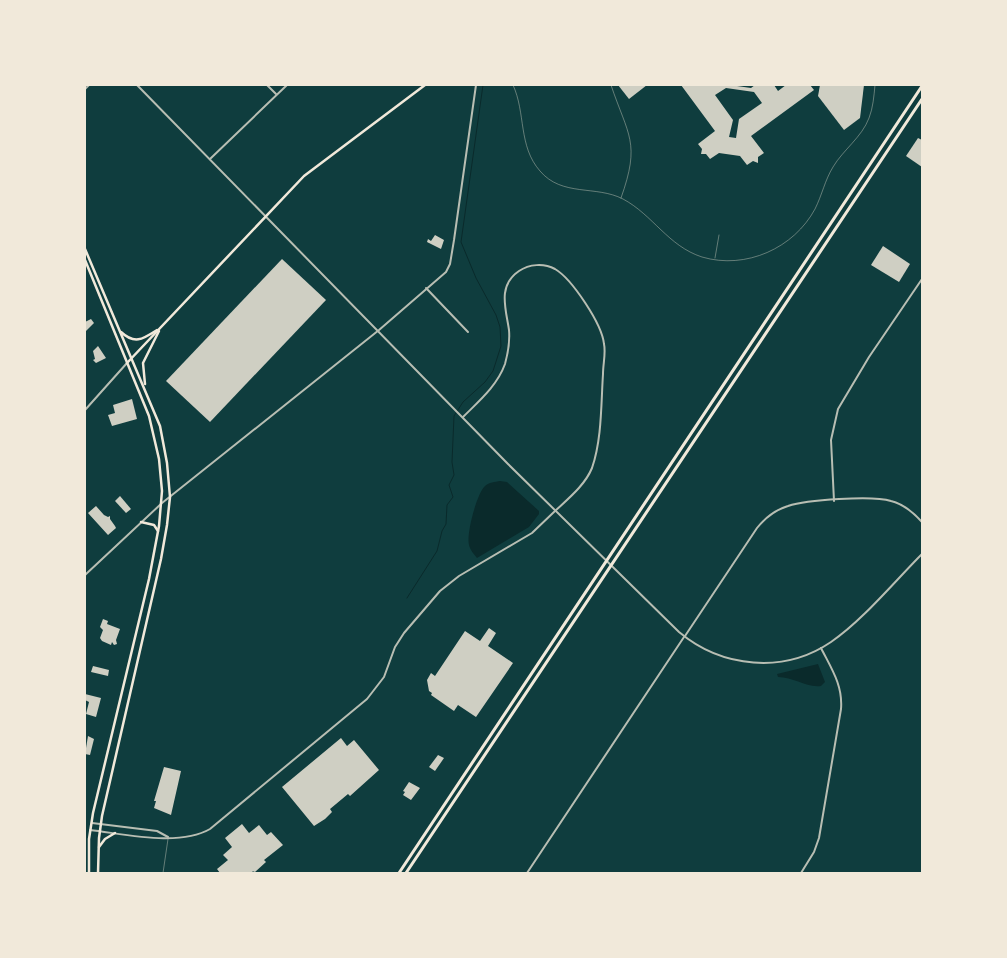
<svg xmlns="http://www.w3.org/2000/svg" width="1007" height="958" font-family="Jost,sans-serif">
<rect width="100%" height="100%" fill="#0f3d3e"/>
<!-- water -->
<g fill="#0a2a2b">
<path d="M500 481 507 482 539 511V514L529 527 477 558C474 554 470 550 469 545 466 534 477 493 485 486 489 482 495 482 500 481Z"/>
<path d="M818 664 825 682 821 686C806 688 794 677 778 677L777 674Z"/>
</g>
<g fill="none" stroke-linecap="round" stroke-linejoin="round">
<!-- stream -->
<path stroke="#0a2a2b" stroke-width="1" d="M407 598 437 551 442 531 446 524 447 505 453 497 449 485 454 475 452 462 454 416 463 402 485 382 493 371 501 346 500 327 496 315 476 278 461 242 483 85"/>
</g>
<!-- building -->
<g fill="#cfcfc3" fill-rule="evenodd">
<path d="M618 85H647L629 99Z"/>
<path d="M681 85H730L751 88 755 85H774L778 91 786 85H810L814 90 751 136 764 153 758 157V163L753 161 747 165 740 156 719 153 710 159 706 154H701L702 149 698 144 715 131ZM726 88 754 92 762 103 739 119 736 138 729 137 733 120 715 95Z"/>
<path d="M820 85H864L860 118 844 130 818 96Z"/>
<path d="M918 138 922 140V167L906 156Z"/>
<path d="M435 235 444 240 441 249 427 242 428 239 431 241Z"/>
<path d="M883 246 910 264 899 282 871 265Z"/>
<path d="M282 259 326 300 210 422 166 381Z"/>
<path d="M91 319 94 323 85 332V322Z"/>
<path d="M98 346 106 358 96 363 93 360 95 359 93 351Z"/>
<path d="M132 399 137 419 112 426 108 415 115 413 113 405Z"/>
<path d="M120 496 131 509 126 513 115 501Z"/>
<path d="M96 506 104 515 108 517 110 516V519L115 526 116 528 108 535 88 513Z"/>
<path d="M103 619 108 621 107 624 120 629 116 640 117 644 114 645 112 642 111 645 102 641 100 638 103 630 100 627Z"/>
<path d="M489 628 496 633 488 646 513 663 476 717 458 705 454 711 431 695 432 693 429 691 427 680 431 673 435 676 465 631 480 641Z"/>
<path d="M93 666 109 670 108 676 91 672Z"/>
<path d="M85 694 101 698 96 717 86 714 89 702 85 700Z"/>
<path d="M88 736 94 739 90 755 85 754Z"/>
<path d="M341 738 347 746 354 740 379 770 350 796 348 794 330 809 332 812 325 819 314 826 282 787Z"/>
<path d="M438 755 444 758 435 771 429 767Z"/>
<path d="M164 767 181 771 171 815 154 808 156 801H154Z"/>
<path d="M409 782 420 788 411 800 403 795 405 792 403 791Z"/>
<path d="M242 824 249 833 259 825 267 835 271 832 283 845 264 860 266 862 255 872 252 871 254 873H220L217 869 228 860 223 855 232 847 225 838Z"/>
</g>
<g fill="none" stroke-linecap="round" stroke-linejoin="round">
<!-- service -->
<g stroke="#b8beb3" stroke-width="0.5">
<path d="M513 85C526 113 518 146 540 171 562 197 596 185 623 199 653 215 668 246 702 257 746 270 794 248 815 209 822 195 825 180 833 167 843 150 862 137 869 118 873 108 874 96 875 85"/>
<path d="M611 85C628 136 641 142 621 198"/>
<path d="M715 258 719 235"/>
<path d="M163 873 168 839"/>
</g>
<!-- minor -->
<g stroke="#b8beb3" stroke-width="2">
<path d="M267 85 276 94"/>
<path d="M85 89 89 85"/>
<path d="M210 159 287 85"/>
<path d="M426 288 468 332"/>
<path d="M85 410 127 363"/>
<path d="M463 417C479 401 497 386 505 364 508 353 510 341 509 330 506 309 497 286 519 271 529 264 544 263 555 269 572 279 602 324 604 344 606 353 603 364 603 374 601 404 602 439 592 468 585 485 569 498 555 511"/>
<path d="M834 501 831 440 838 409 869 357 922 279"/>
<path d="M85 575 162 503 379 330 446 272 450 264 454 240 476 85"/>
<path d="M685 636 757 528C765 518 775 510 788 506 806 500 872 495 891 501 903 504 913 512 922 522"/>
<path d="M801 873 814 852 819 838 841 709C843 685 831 668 821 648"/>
</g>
<!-- tertiary -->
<g stroke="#b8beb3" stroke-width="2">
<path d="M137 85 508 464 679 632C722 668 784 674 831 642 863 620 895 581 922 554"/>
<path d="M92 823 157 831 168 837"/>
<path d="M90 830C125 834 179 847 210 829L367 699 384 677 395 647 404 633 440 591 459 576 532 533 555 511"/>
<path d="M527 873 684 637"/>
</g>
<!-- primary -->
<g stroke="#f1e9da" stroke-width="2.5">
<path d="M85 249 160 426 167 463 170 497 167 525 161 559 102 816 99 838 98 873"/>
<path d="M85 260 149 416 159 459 162 491 159 526 149 579 93 813 89 839V873"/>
<path d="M121 332C135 345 143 339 157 330"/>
<path d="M127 363 304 176 425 85"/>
<path d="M145 384 143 363 159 331"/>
<path d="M141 522 154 525 158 531"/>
<path d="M99 847 105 839 115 833"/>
</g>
<!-- motorway -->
<g stroke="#f1e9da" stroke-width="3">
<path d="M399 873 922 86"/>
<path d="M406 873 922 99"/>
</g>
</g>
<!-- border -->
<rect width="1007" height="958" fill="none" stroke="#f1e9da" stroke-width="172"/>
</svg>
